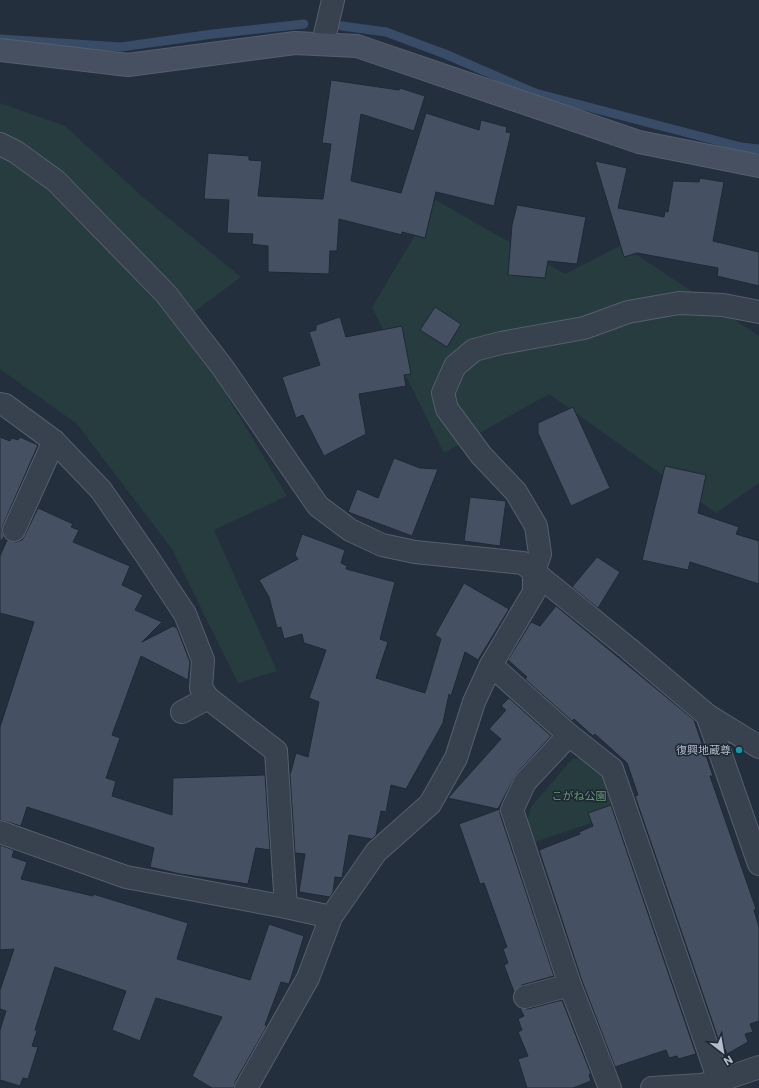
<svg xmlns="http://www.w3.org/2000/svg" width="759" height="1088" font-family="Commissioner,'Noto Sans JP',sans-serif">
<rect width="100%" height="100%" fill="#242f3e"/>
<!-- green -->
<g fill="#263c3f">
<path d="M0 103 65 126 144 198 241 277 182 321 287 496 214 530 277 671 238 683 172 549 77 424 0 369Z"/>
<path d="M436 200 565 274 622 245 759 336V483L716 513 549 394 444 453 372 307Z"/>
<path d="M572 759H584L603 776 617 814 535 842 527 821 531 807Z"/>
</g>
<g fill="none" stroke-linecap="round" stroke-linejoin="round">
<!-- stream -->
<g stroke="#394c67" stroke-width="9">
<path d="M342 26 386 32 445 54 535 93 741 147 759 149"/>
<path d="M0 39 121 47 213 34 304 24"/>
</g>
</g>
<!-- building -->
<g fill="#455162" stroke="#1f2835">
<path d="M331 80 399 90 400 88 425 96 414 131 361 114 351 181 401 193 426 113 479 130 481 120 507 127 506 132 511 133 494 206 436 192 425 238 402 232V235L339 219 337 251H330L329 274 268 272V246L252 244 253 234 227 233 229 200 204 199 208 153 249 156V160L262 161 258 196 323 199 331 144 322 143Z"/>
<path d="M595 161 627 168 618 208 664 217 665 211 668 212 673 181 699 182 700 178 724 182 713 241 759 252V286L717 276 718 268 637 253 624 257Z"/>
<path d="M517 205 586 217 577 264 548 261 545 278 508 275 512 225Z"/>
<path d="M435 307 461 324 447 347 420 330Z"/>
<path d="M340 317 346 337 402 326 411 374 404 375 406 386 359 394 366 434 324 456 303 415 296 418 282 377 320 365 309 332 316 330V325Z"/>
<path d="M573 407 610 488 571 506 538 433V423Z"/>
<path d="M0 437 10 441 12 438 18 440 20 437 38 445 3 525 2 531 4 537 0 542Z"/>
<path d="M394 458 420 468 438 469 412 536 348 512 357 489 378 498Z"/>
<path d="M665 466 706 475 698 513 739 527 736 534 759 541V584L690 562 688 570 642 560Z"/>
<path d="M470 497 506 501 500 546 464 541Z"/>
<path d="M38 508 73 524 71 527 79 530 73 542 130 566 122 585 143 595 135 610 162 622 142 642 173 626 177 628 190 662 188 680 141 656 112 735 120 738 106 778 116 781 112 796 172 815 173 778 265 775 270 850 256 848 248 884 180 874 150 867 154 848 27 807 21 826 0 820V727L34 622 0 613V556L7 540 16 542 22 540 25 535Z"/>
<path d="M302 534 345 550 341 563 347 566 346 569 395 582 380 639 388 642 376 678 425 693 441 639 435 635 464 583 509 609 478 660 465 652 451 696 449 694 443 723 406 789 391 785 386 812 381 811 376 835 372 839 349 835 342 878 335 877 333 892 330 897 299 892 305 854 295 853 290 775 296 753 308 757 319 702 309 698 326 650 304 643 302 634 284 639 281 627 277 628 269 597 259 580 298 559 295 555Z"/>
<path d="M597 557 620 572 598 608 572 587Z"/>
<path d="M556 606 694 720 713 776H710L756 909 754 910 759 927V1021L750 1024 753 1032 745 1034 748 1042 727 1054 725 1049 722 1050 635 796 638 795 627 763 595 734 593 736 574 719 572 721 525 679 527 677 508 660 531 622 540 626Z"/>
<path d="M509 698 551 736 516 774 498 809 448 798 501 739 489 729 506 710 501 706Z"/>
<path d="M611 805 696 1054 678 1059 677 1056 669 1058 666 1050 615 1067 582 981 539 850 580 834 579 832 593 826 588 813Z"/>
<path d="M500 809V814L554 976 522 985 514 992 504 965 508 963 503 949 507 947 484 883 480 884 459 824Z"/>
<path d="M0 845 14 850 12 857 27 862 21 879 93 896V894L188 923 177 959 250 980 269 924 304 936 289 984 281 982 265 1025 267 1026 235 1082 234 1088H212L192 1076 222 1017 156 998 140 1041 112 1030 126 991 55 967 35 1030 37 1031 32 1046 38 1047 28 1079 23 1078 20 1086 0 1080V1030L6 1011 0 1009V990L14 949 0 950Z"/>
<path d="M562 1000 591 1074 589 1075 591 1081 573 1088H527L518 1059 528 1056 518 1032 522 1030 518 1019 524 1016 520 1008 528 1009Z"/>
</g>
<g fill="none" stroke-linecap="round" stroke-linejoin="round">
<!-- street casing -->
<g stroke="#565f6c" stroke-width="24">
<g id="street">
<path d="M323 43 333 0"/>
<path d="M0 144 16 152 56 181 166 294 223 368 318 506 350 530 382 545 415 552 523 563 628 648 707 715 759 747"/>
<path d="M0 404 5 405 54 441 101 490 146 555 185 614 203 660 201 688 208 698 276 751 286 907"/>
<path d="M14 530 54 441"/>
<path d="M491 665 569 735 612 769 719 1081"/>
<path d="M182 712 208 698"/>
<path d="M707 715 759 864"/>
<path d="M569 735 525 782 512 810 570 985 610 1088"/>
<path d="M0 832 126 877 286 907 331 917"/>
<path d="M525 997 570 985"/>
<path d="M246 1088 308 978 331 917 376 852 430 804 456 758 474 702 491 665 534 592V571L540 554 536 526 516 492 481 455 447 409 443 393 455 366 474 350 501 343 584 328 628 312 679 303 723 305 759 312"/>
<path d="M652 1088 701 1085 719 1081 759 1067"/>
</g>
</g>
<!-- secondary casing -->
<g stroke="#565f6c" stroke-width="24">
<path id="secondary" d="M0 50 128 65 295 43 357 46 639 142 759 166"/>
</g>
<!-- street -->
<use href="#street" stroke="#38414e" stroke-width="22"/>
<!-- secondary -->
<use href="#secondary" stroke="#465061" stroke-width="22"/>
</g>
<!-- markers -->
<circle fill="#0f9aa8" stroke="#1d2633" stroke-width="1.5" cx="739" cy="750" r="4"/>
<g text-anchor="middle" stroke-width="3" stroke-linejoin="round" paint-order="stroke">
<!-- poi labels -->
<g font-size="11" fill="#b4bcc9" stroke="#1d2633" text-anchor="end">
<text x="731" y="754">復興地蔵尊</text>
</g>
<!-- park labels -->
<g font-size="11" fill="#6b9a76" stroke="#1d2633">
<text x="579" y="800">こがね公園</text>
</g>
</g>
<!-- north arrow -->
<g transform="translate(723 1052) rotate(149)" stroke="#1d2633" stroke-width="3" paint-order="stroke">
<path d="M0-3L7 15L0 10L-7 15Z" fill="#b4bcc9"/>
<text y="-6" font-size="11" font-weight="bold" text-anchor="middle" fill="#b4bcc9">N</text>
</g>
</svg>
